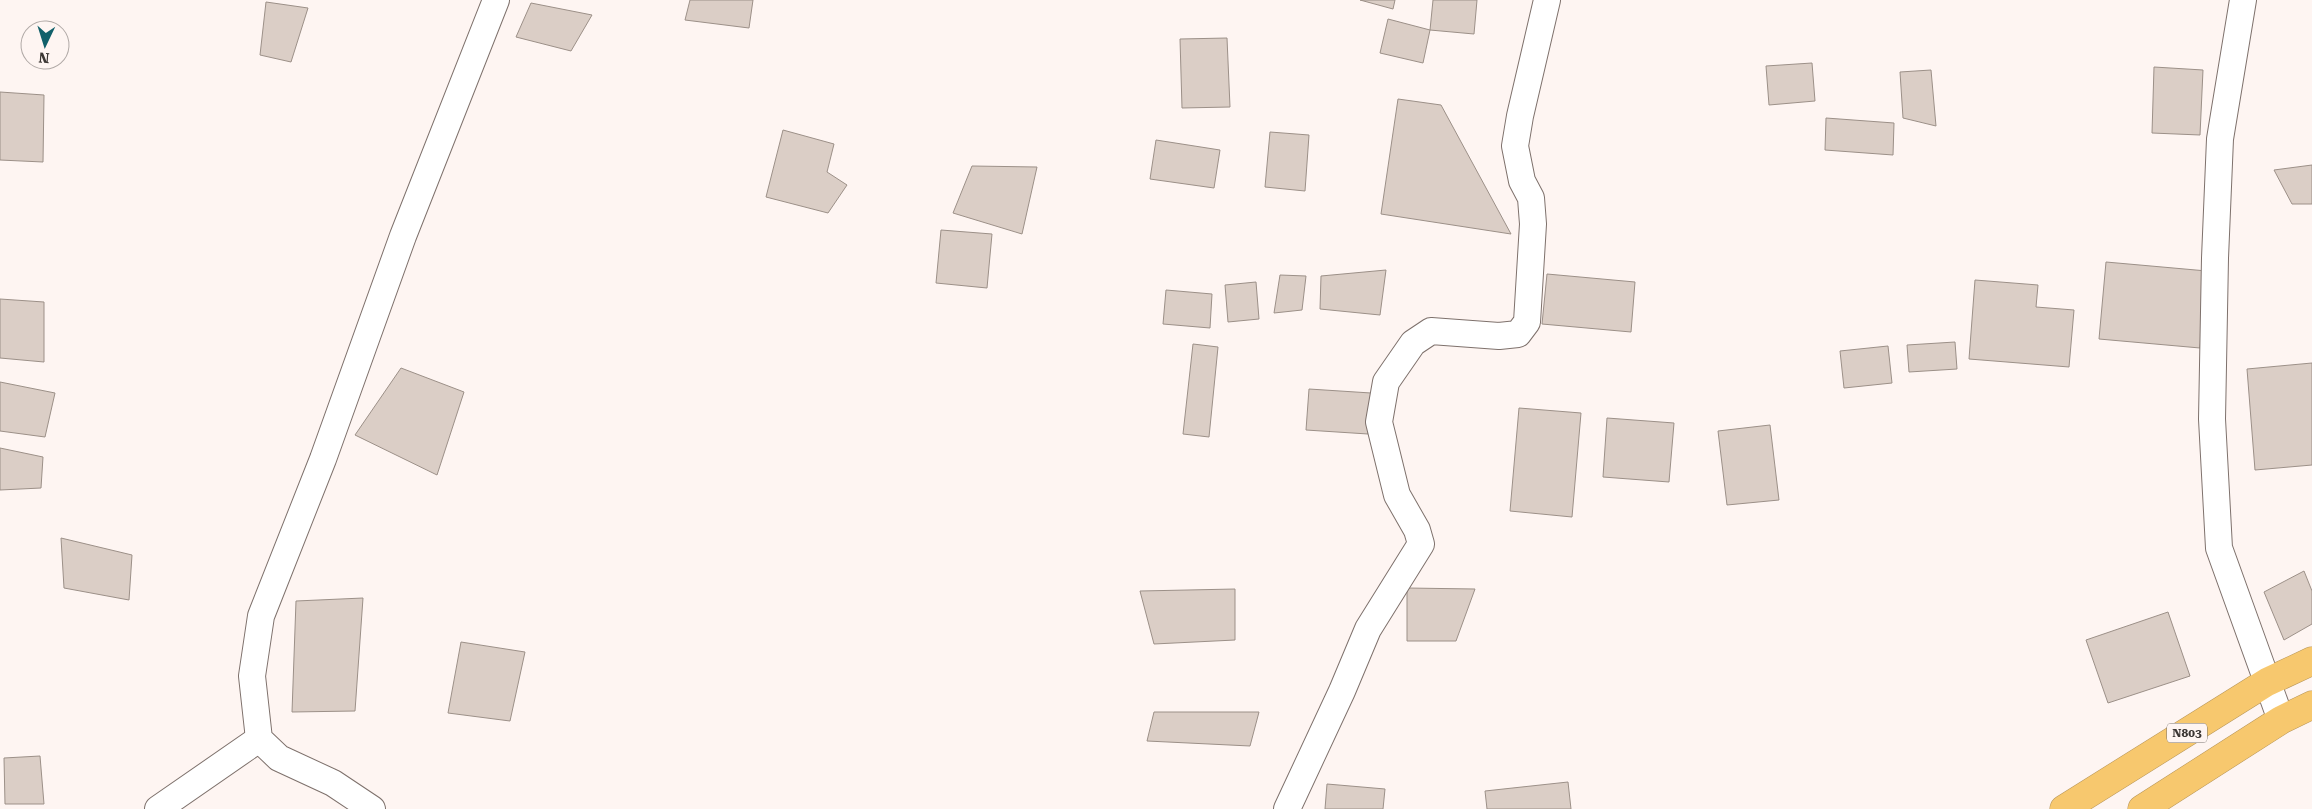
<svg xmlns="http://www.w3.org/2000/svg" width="2312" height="809" font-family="'Roboto Serif',serif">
<rect width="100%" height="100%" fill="#fef5f2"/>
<!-- building -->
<g fill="#dbcec6" stroke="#9c9088">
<path d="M690 0H753L749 28 685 20Z"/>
<path d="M1360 0H1395L1393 9Z"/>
<path d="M1433 0H1477L1474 34 1430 30Z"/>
<path d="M266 2 308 8 291 62 260 55Z"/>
<path d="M531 3 592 15 571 51 516 37Z"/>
<path d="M1388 19 1430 30 1423 63 1380 53Z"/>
<path d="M1227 38 1230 107 1182 108 1180 39Z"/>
<path d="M1812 63 1815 101 1769 105 1766 66Z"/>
<path d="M2154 67 2203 70 2200 135 2152 133Z"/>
<path d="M1931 70 1936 126 1903 118 1900 72Z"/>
<path d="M0 92 44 95 43 162 0 160Z"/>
<path d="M1398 99 1441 105 1511 234 1381 214Z"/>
<path d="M1826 118 1894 123 1893 155 1825 150Z"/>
<path d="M783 130 834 144 827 172 847 185 828 213 766 197Z"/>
<path d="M1270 132 1309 135 1305 191 1265 187Z"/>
<path d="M1156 140 1220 150 1214 188 1150 179Z"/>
<path d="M2312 165V204H2292L2274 170Z"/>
<path d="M972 166 1037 167 1022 234 953 213Z"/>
<path d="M941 230 992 234 987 288 936 283Z"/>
<path d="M2106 262 2207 271 2200 348 2099 339Z"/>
<path d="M1386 270 1380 315 1320 309 1321 276Z"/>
<path d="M1547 274 1635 282 1631 332 1542 324Z"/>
<path d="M1280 275 1306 276 1302 310 1274 313Z"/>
<path d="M1975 280 2038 285 2036 307 2074 310 2069 367 1969 359Z"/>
<path d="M1256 282 1259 319 1228 322 1225 285Z"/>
<path d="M1166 290 1212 294 1210 328 1163 324Z"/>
<path d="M0 299 44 302V362L0 358Z"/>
<path d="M1955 342 1957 369 1909 372 1907 345Z"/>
<path d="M1193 344 1218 347 1209 437 1183 434Z"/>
<path d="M1888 346 1892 383 1844 388 1840 351Z"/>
<path d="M2312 363V465L2255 470 2247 369Z"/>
<path d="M401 368 464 392 437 475 355 435Z"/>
<path d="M0 382 55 393 45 437 0 431Z"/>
<path d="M1309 389 1371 393 1368 434 1306 430Z"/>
<path d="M1519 408 1581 413 1572 517 1510 511Z"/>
<path d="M1607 418 1674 423 1669 482 1603 477Z"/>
<path d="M1770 425 1779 500 1727 505 1718 431Z"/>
<path d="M0 448 43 457 41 488 0 490Z"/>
<path d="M61 538 132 555 129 600 64 588Z"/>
<path d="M2304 571 2312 591V624L2284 640 2264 592Z"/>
<path d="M1407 588 1475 589 1456 641H1407Z"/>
<path d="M1235 589V640L1154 644 1140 591Z"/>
<path d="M363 598 355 711 292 712 296 601Z"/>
<path d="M2168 612 2190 676 2108 703 2086 640Z"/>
<path d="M461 642 525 652 510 721 448 713Z"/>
<path d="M1154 712H1259L1250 746 1147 741Z"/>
<path d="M40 756 44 804H5L4 758Z"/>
<path d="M1568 782 1571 809H1487L1485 791Z"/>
<path d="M1327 784 1385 789 1383 809H1325Z"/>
</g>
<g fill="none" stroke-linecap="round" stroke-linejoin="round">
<!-- street casing -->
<g stroke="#7e716c" stroke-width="28">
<g id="street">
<path d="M2243 0 2220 139 2215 258 2212 419 2219 548 2281 720"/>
<path d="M158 809 259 739"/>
<path d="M372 809 333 783 279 758 259 739 252 676 261 616 323 459 403 236 496 0"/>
<path d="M1287 809 1342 691 1368 629 1421 544 1417 530 1397 495 1379 422 1386 382 1413 343 1431 331 1499 336 1518 334 1527 322 1533 224 1531 198 1522 181 1515 146 1520 116 1547 0"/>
</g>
</g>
<!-- highway casing -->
<g stroke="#b6955a" stroke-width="29">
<g id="highway">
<path d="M2064 809 2267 682 2312 661"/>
<path d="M2142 809 2281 720 2312 705"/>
</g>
</g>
<!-- street -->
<use href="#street" stroke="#fff" stroke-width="26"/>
<!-- highway -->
<use href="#highway" stroke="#f7c86e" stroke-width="28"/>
</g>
<g text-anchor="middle" stroke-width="4.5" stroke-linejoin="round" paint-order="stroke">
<!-- shield labels -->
<rect fill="#fef5f2" stroke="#76706d" stroke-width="1" x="2167" y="723.5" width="40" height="19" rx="4"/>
<g font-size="12" font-weight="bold" fill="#3c3734">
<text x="2187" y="737">N803</text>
</g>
</g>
<!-- north arrow -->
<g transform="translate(45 45) rotate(184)"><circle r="24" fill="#fef5f2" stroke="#b0a9a6"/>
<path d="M0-4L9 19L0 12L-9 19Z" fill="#11606a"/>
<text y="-8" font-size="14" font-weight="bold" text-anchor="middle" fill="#3c3734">N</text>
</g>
</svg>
